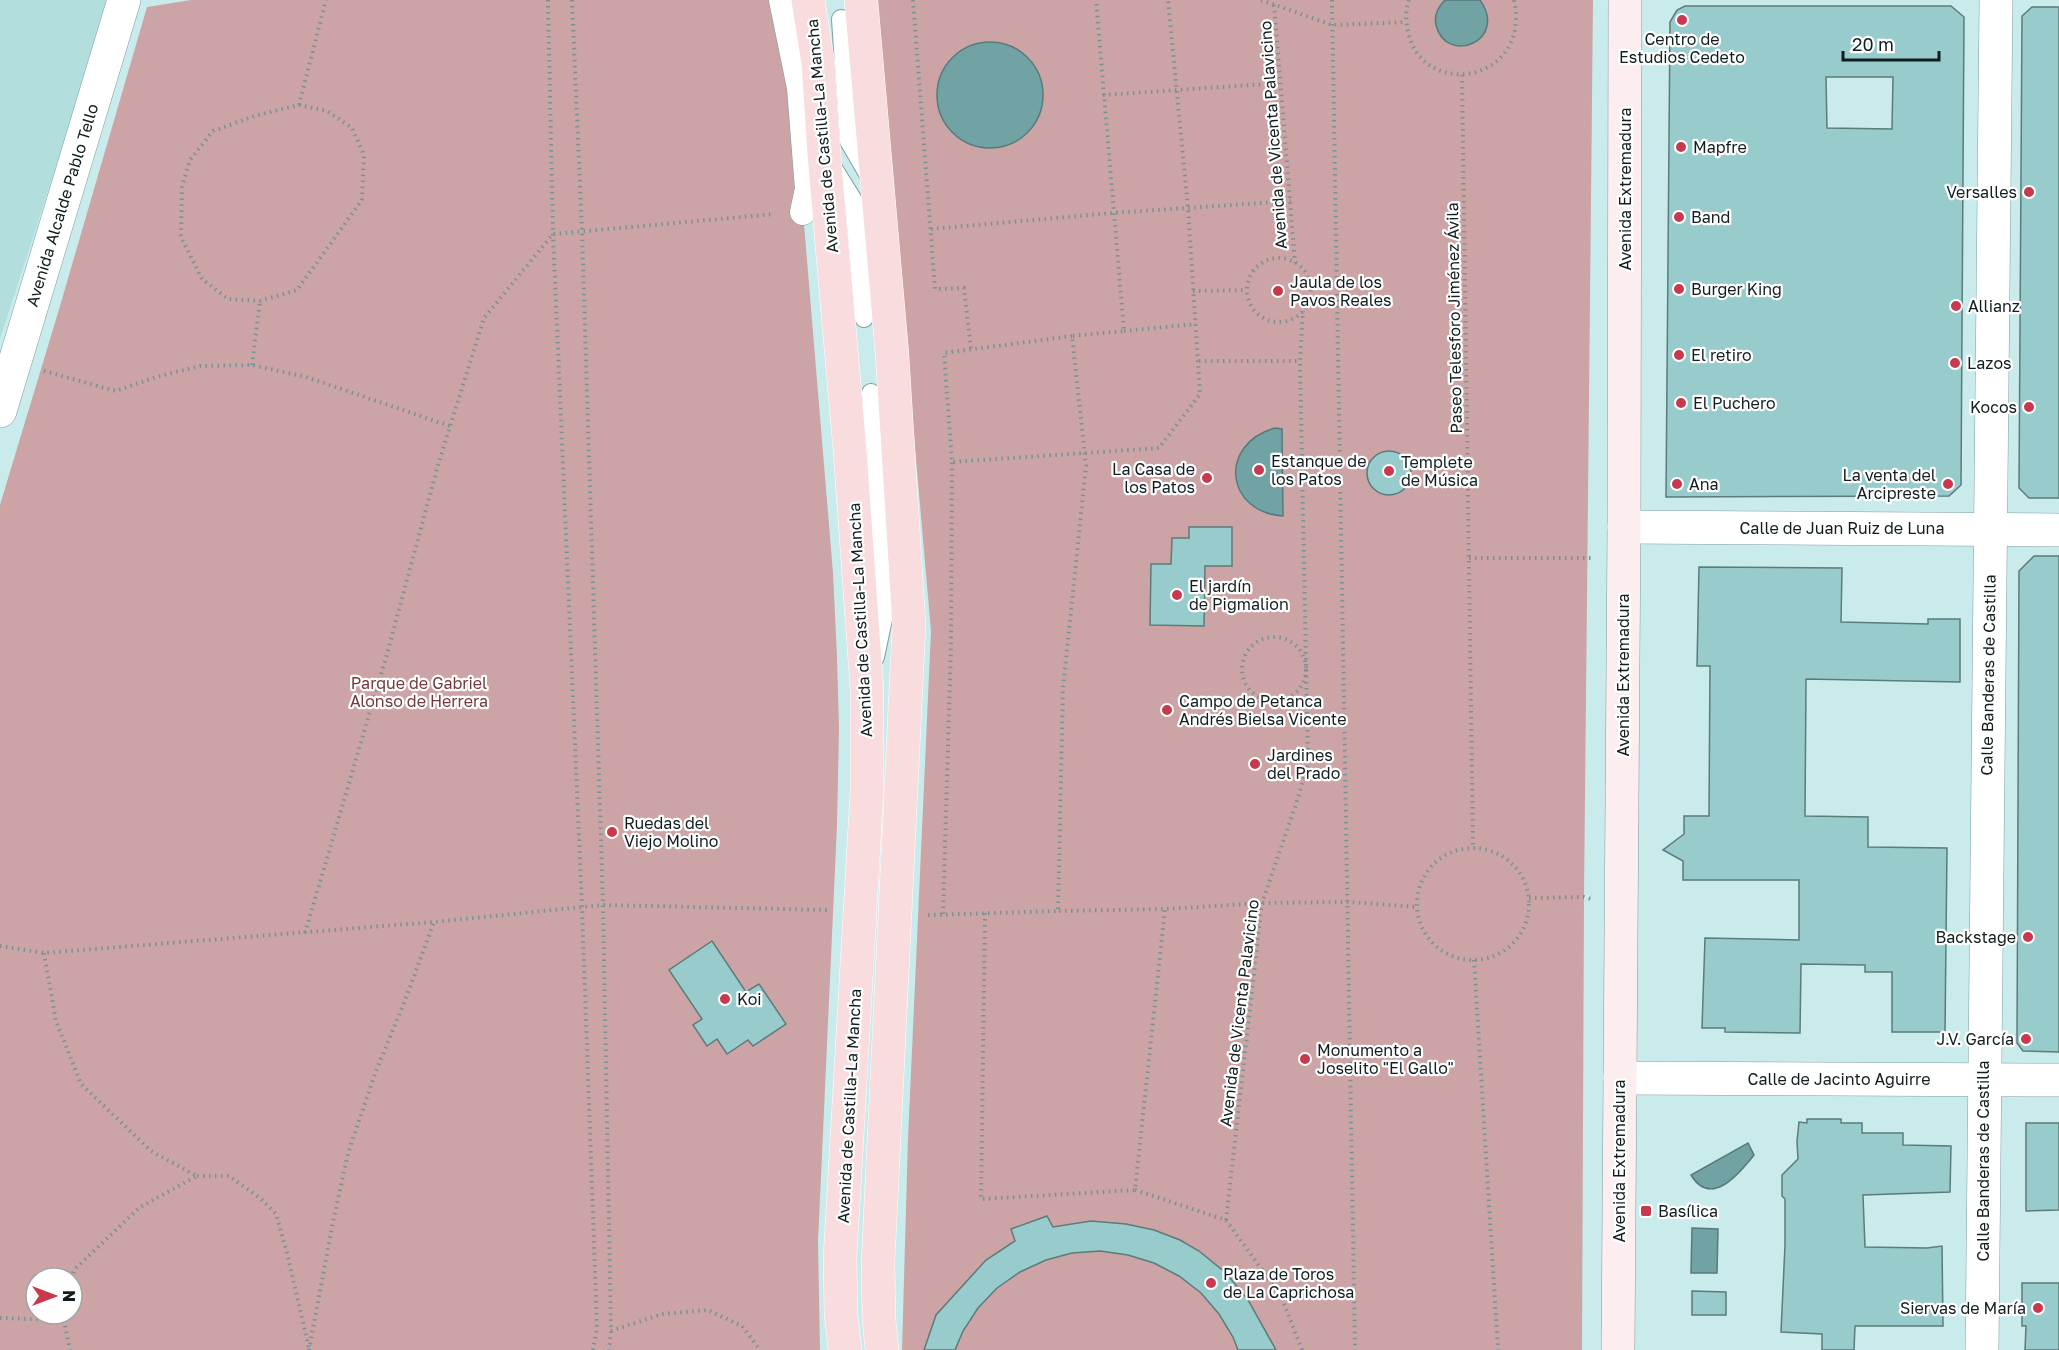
<svg xmlns="http://www.w3.org/2000/svg" width="2059" height="1350" font-family="'Golos Text',sans-serif">
<rect width="100%" height="100%" fill="#c9ebeb"/>
<!-- built -->
<path fill="#b3dede" d="M0 0H110L0 339Z"/>
<!-- green -->
<g fill="#cca4a5" fill-rule="evenodd">
<path d="M191 0H775L786 43 803 212 833 573 837 657 839 728 837 825 818 1242 820 1350H0V505L60 306 147 7ZM36 1278H72V1314H36Z"/>
<path d="M876 0H1445L1441 4 1463 46C1487 42 1494 19 1479 0H1593L1584 897 1582 1350H902L908 1138 931 631Z"/>
</g>
<!-- water -->
<g fill="#72a3a4" stroke="#557b7c" stroke-width="1.5">
<path d="M1445 0H1480C1509 41 1446 66 1436 25 1434 16 1438 7 1445 0Z"/>
<circle cx="990" cy="95" r="53"/>
<path d="M1275 428 1282 429 1283 516C1225 512 1218 444 1275 428Z"/>
<path d="M1748 1143 1754 1155C1739 1174 1711 1208 1691 1175Z"/>
<path d="M1692 1228 1718 1229 1717 1273H1691Z"/>
</g>
<!-- building -->
<g fill="#98cbcb" stroke="#5c7b7b" stroke-width="1.5" fill-rule="evenodd">
<path d="M1685 6H1951L1964 17 1961 485 1949 496 1666 497 1670 22 1677 10ZM1826 77H1893L1892 129 1827 128Z"/>
<path d="M2032 7H2059V498H2029L2019 488 2022 16Z"/>
<circle cx="1389" cy="473" r="22"/>
<path d="M1189 527H1232V566H1205L1204 626 1150 625 1151 564H1171L1172 538H1189Z"/>
<path d="M2034 556H2059V1052L2023 1051 2017 1043 2019 571Z"/>
<path d="M1699 567 1842 568 1841 622 1928 624V619H1960V682L1806 679 1805 816 1868 817V847L1947 848 1945 1032H1892V972H1865V965L1801 964 1800 1033 1725 1032V1028H1702L1705 938 1799 940V880H1683V861L1663 850 1684 834V816H1709L1710 666H1697Z"/>
<path d="M712 941 746 992 759 984 786 1024 753 1046 748 1040 727 1054 717 1039 707 1046 693 1025 702 1019 669 970Z"/>
<path d="M1807 1119H1841V1123H1862V1133H1903V1145L1951 1146 1950 1192 1863 1195 1865 1247 1927 1248 1942 1246 1943 1326H1855L1854 1350H1822V1334L1781 1332 1785 1245V1199L1782 1196V1175L1798 1159 1797 1141 1799 1122 1807 1123Z"/>
<path d="M2026 1123H2059V1210L2026 1211Z"/>
<path d="M1047 1216 1053 1227 1091 1221 1126 1224 1154 1230 1180 1240 1199 1251 1226 1273 1248 1300 1276 1350H1238L1233 1337 1219 1314 1201 1293 1179 1276 1154 1263 1128 1255 1100 1251 1072 1253 1046 1260 1020 1272 997 1288 978 1308 963 1331 955 1350H924L936 1315 986 1260 1015 1241 1011 1229Z"/>
<path d="M2022 1283H2059V1350H2025L2026 1326H2022Z"/>
<path d="M1692 1291 1726 1292V1315H1692Z"/>
</g>
<g fill="none" stroke-linecap="round" stroke-linejoin="round">
<!-- service casing -->
<g stroke="#7e9e9e" stroke-width="20">
<g id="service">
<path d="M841 19 849 141 870 177"/>
<path d="M831 165 854 202 864 318"/>
<path d="M871 393 883 619 875 657"/>
</g>
</g>
<!-- pedestrian casing -->
<g stroke="#7e9e9e" stroke-width="27">
<path id="pedestrian" d="M782 0 800 88 808 189 803 212"/>
</g>
<!-- minor casing -->
<g stroke="#7e9e9e" stroke-width="34">
<g id="minor">
<path d="M1624 527 2059 530"/>
<path d="M1620 1078 2059 1080"/>
<path d="M1982 1350 1996 0"/>
</g>
</g>
<!-- tertiary casing -->
<g stroke="#7e9e9e" stroke-width="34">
<path id="tertiary" d="M0 411 124 0"/>
</g>
<!-- secondary casing -->
<g stroke="#7e9e9e" stroke-width="34">
<path id="secondary" d="M1618 1350 1624 527 1625 0"/>
</g>
<!-- primary casing -->
<g stroke="#fff" stroke-width="34">
<g id="primary">
<path d="M808 0 818 63 824 154 850 451 867 690V790L840 1258 841 1314 845 1350"/>
<path d="M861 0 892 353 909 625 878 1262 879 1320 882 1350"/>
</g>
</g>
<!-- path -->
<g stroke="#7a9293" stroke-width="4" stroke-dasharray="1.5 4.5" stroke-linecap="butt">
<path d="M548 0 553 234 582 907 597 1328 593 1350"/>
<path d="M572 0 582 232 603 905 611 1331 609 1350"/>
<path d="M913 0 935 289 964 288 971 349"/>
<path d="M1261 0 1332 25 1406 22"/>
<path d="M1332 0 1355 1350"/>
<path d="M1409 0C1405 10 1406 21 1408 32 1423 101 1532 82 1514 0"/>
<path d="M1274 5 1295 263"/>
<path d="M1462 75 1473 848"/>
<path d="M1103 95 1281 83"/>
<path d="M299 105 327 111 352 128 364 155 362 200 297 290 260 301 228 299 202 279 181 237 182 187 190 160 213 131 258 115Z"/>
<path d="M299 105 326 0"/>
<path d="M931 229 1112 213 1291 201"/>
<circle cx="1279" cy="290" r="32"/>
<path d="M1311 288 1337 287"/>
<path d="M1193 291 1247 290"/>
<path d="M1124 331 1196 324"/>
<path d="M1072 336 944 353 952 462 1159 448 1200 394 1188 208 1168 0"/>
<path d="M1199 361H1300"/>
<path d="M252 365 260 301"/>
<path d="M44 371 116 391 156 377 200 366 252 365 306 377 450 426"/>
<path d="M1469 558H1592"/>
<circle cx="1274" cy="669" r="32"/>
<circle cx="1473" cy="904" r="56"/>
<path d="M1529 898 1584 897 1591 899"/>
<path d="M1059 911 1165 909 1262 903 1348 902 1418 907"/>
<path d="M985 913 981 1199 1135 1190 1165 909"/>
<path d="M943 914 951 646 952 462"/>
<path d="M928 915 1058 911 1063 688 1086 466 1072 336 1124 331 1096 0"/>
<path d="M305 933 387 654 438 465 484 318 553 234 775 214"/>
<path d="M0 946 44 953 434 922 603 905 828 910"/>
<path d="M44 953 56 1021 81 1084 151 1151 197 1176 140 1207 74 1270 72 1278"/>
<path d="M1474 960 1498 1350"/>
<path d="M197 1176H229L260 1198 276 1214 287 1253 309 1348"/>
<path d="M1135 1190 1226 1220 1281 1296 1302 1350"/>
<path d="M1226 1220 1262 903 1298 798 1308 763 1300 361 1303 311"/>
<path d="M65 1314 64 1320 70 1350"/>
<path d="M0 1318 64 1320"/>
<path d="M611 1331 662 1314 708 1310 742 1326 760 1350"/>
<path d="M309 1350 332 1227 348 1153 376 1071 404 1003 434 922"/>
</g>
<!-- service -->
<use href="#service" stroke="#fff" stroke-width="18"/>
<!-- pedestrian -->
<use href="#pedestrian" stroke="#fff" stroke-width="26"/>
<!-- minor -->
<use href="#minor" stroke="#fff" stroke-width="33"/>
<!-- tertiary -->
<use href="#tertiary" stroke="#fff" stroke-width="33"/>
<!-- secondary -->
<use href="#secondary" stroke="#fceeee" stroke-width="33"/>
<!-- primary -->
<use href="#primary" stroke="#f9ddde" stroke-width="33"/>
</g>
<!-- markers -->
<g fill="#c9394e" stroke="#fff" stroke-width="2">
<circle cx="1682" cy="20" r="6"/>
<circle cx="1681" cy="147" r="6"/>
<circle cx="2029" cy="192" r="6"/>
<circle cx="1679" cy="217" r="6"/>
<circle cx="1679" cy="289" r="6"/>
<circle cx="1278" cy="291" r="6"/>
<circle cx="1956" cy="306" r="6"/>
<circle cx="1679" cy="355" r="6"/>
<circle cx="1955" cy="363" r="6"/>
<circle cx="1681" cy="403" r="6"/>
<circle cx="2029" cy="407" r="6"/>
<circle cx="1259" cy="470" r="6"/>
<circle cx="1389" cy="471" r="6"/>
<circle cx="1207" cy="478" r="6"/>
<circle cx="1677" cy="484" r="6"/>
<circle cx="1948" cy="484" r="6"/>
<circle cx="1177" cy="595" r="6"/>
<circle cx="1167" cy="710" r="6"/>
<circle cx="1255" cy="764" r="6"/>
<circle cx="612" cy="832" r="6"/>
<circle cx="2028" cy="937" r="6"/>
<circle cx="725" cy="999" r="6"/>
<circle cx="2026" cy="1039" r="6"/>
<circle cx="1305" cy="1059" r="6"/>
<rect x="1640" y="1205" width="12" height="12" rx="3"/>
<circle cx="1211" cy="1283" r="6"/>
<circle cx="2038" cy="1308" r="6"/>
</g>
<g text-anchor="middle" stroke-width="4.5" stroke-linejoin="round" paint-order="stroke">
<!-- poi labels -->
<g font-size="16" fill="#111d1e" stroke="#fff" text-anchor="start">
<text x="1682" y="45" text-anchor="middle">Centro de<tspan x="1682" dy="18">Estudios Cedeto</tspan></text>
<text x="1693" y="153">Mapfre</text>
<text x="2017" y="198" text-anchor="end">Versalles</text>
<text x="1691" y="223">Band</text>
<text x="1290" y="288">Jaula de los<tspan x="1290" dy="18">Pavos Reales</tspan></text>
<text x="1691" y="295">Burger King</text>
<text x="1968" y="312">Allianz</text>
<text x="1691" y="361">El retiro</text>
<text x="1967" y="369">Lazos</text>
<text x="1693" y="409">El Puchero</text>
<text x="2017" y="413" text-anchor="end">Kocos</text>
<text x="1271" y="467">Estanque de<tspan x="1271" dy="18">los Patos</tspan></text>
<text x="1401" y="468">Templete<tspan x="1401" dy="18">de Música</tspan></text>
<text x="1195" y="475" text-anchor="end">La Casa de<tspan x="1195" dy="18">los Patos</tspan></text>
<text x="1936" y="481" text-anchor="end">La venta del<tspan x="1936" dy="18">Arcipreste</tspan></text>
<text x="1689" y="490">Ana</text>
<text x="1189" y="592">El jardín<tspan x="1189" dy="18">de Pigmalion</tspan></text>
<text x="1179" y="707">Campo de Petanca<tspan x="1179" dy="18">Andrés Bielsa Vicente</tspan></text>
<text x="1267" y="761">Jardines<tspan x="1267" dy="18">del Prado</tspan></text>
<text x="624" y="829">Ruedas del<tspan x="624" dy="18">Viejo Molino</tspan></text>
<text x="2016" y="943" text-anchor="end">Backstage</text>
<text x="737" y="1005">Koi</text>
<text x="2014" y="1045" text-anchor="end">J.V. García</text>
<text x="1317" y="1056">Monumento a<tspan x="1317" dy="18">Joselito "El Gallo"</tspan></text>
<text x="1658" y="1217">Basílica</text>
<text x="1223" y="1280">Plaza de Toros<tspan x="1223" dy="18">de La Caprichosa</tspan></text>
<text x="2026" y="1314" text-anchor="end">Siervas de María</text>
</g>
<!-- street labels -->
<g font-size="16" fill="#111d1e" stroke="#fff">
<text transform="translate(1273 135) rotate(-94)" y="6">Avenida de Vicenta Palavicino</text>
<text transform="translate(822 136) rotate(-95)" y="6">Avenida de Castilla-La Mancha</text>
<text transform="translate(1625 189) rotate(-90)" y="6">Avenida Extremadura</text>
<text transform="translate(62 205) rotate(-73)" y="6">Avenida Alcalde Pablo Tello</text>
<text transform="translate(1454 318) rotate(-91)" y="6">Paseo Telesforo Jiménez Ávila</text>
<text x="1842" y="534">Calle de Juan Ruiz de Luna</text>
<text transform="translate(860 620) rotate(-93)" y="6">Avenida de Castilla-La Mancha</text>
<text transform="translate(1623 675) rotate(-90)" y="6">Avenida Extremadura</text>
<text transform="translate(1988 675) rotate(-89)" y="6">Calle Banderas de Castilla</text>
<text transform="translate(1239 1013) rotate(-83)" y="6">Avenida de Vicenta Palavicino</text>
<text x="1839" y="1085">Calle de Jacinto Aguirre</text>
<text transform="translate(849 1106) rotate(-87)" y="6">Avenida de Castilla-La Mancha</text>
<text transform="translate(1619 1161) rotate(-90)" y="6">Avenida Extremadura</text>
<text transform="translate(1983 1161) rotate(-90)" y="6">Calle Banderas de Castilla</text>
</g>
<!-- park labels -->
<g font-size="16" fill="#73393c" stroke="#fff">
<text x="419" y="689">Parque de Gabriel<tspan x="419" dy="18">Alonso de Herrera</tspan></text>
</g>
</g>
<!-- north arrow -->
<g transform="translate(54 1296) rotate(90)"><circle r="28" fill="#ffffff" stroke="#a0a5a5" stroke-width="1.5"/>
<path d="M0-4.5L10 22L0 15L-10 22Z" fill="#c9394e"/>
<text y="-9" font-size="16" font-weight="bold" text-anchor="middle" fill="#111d1e">N</text>
</g>
<!-- scale -->
<path d="M1843 51v9h96v-9" fill="none" stroke="#111d1e" stroke-width="3"/>
<text x="1852" y="51" font-size="18" fill="#111d1e" stroke="#ffffff" stroke-width="4.5" paint-order="stroke">20 m</text>
</svg>
